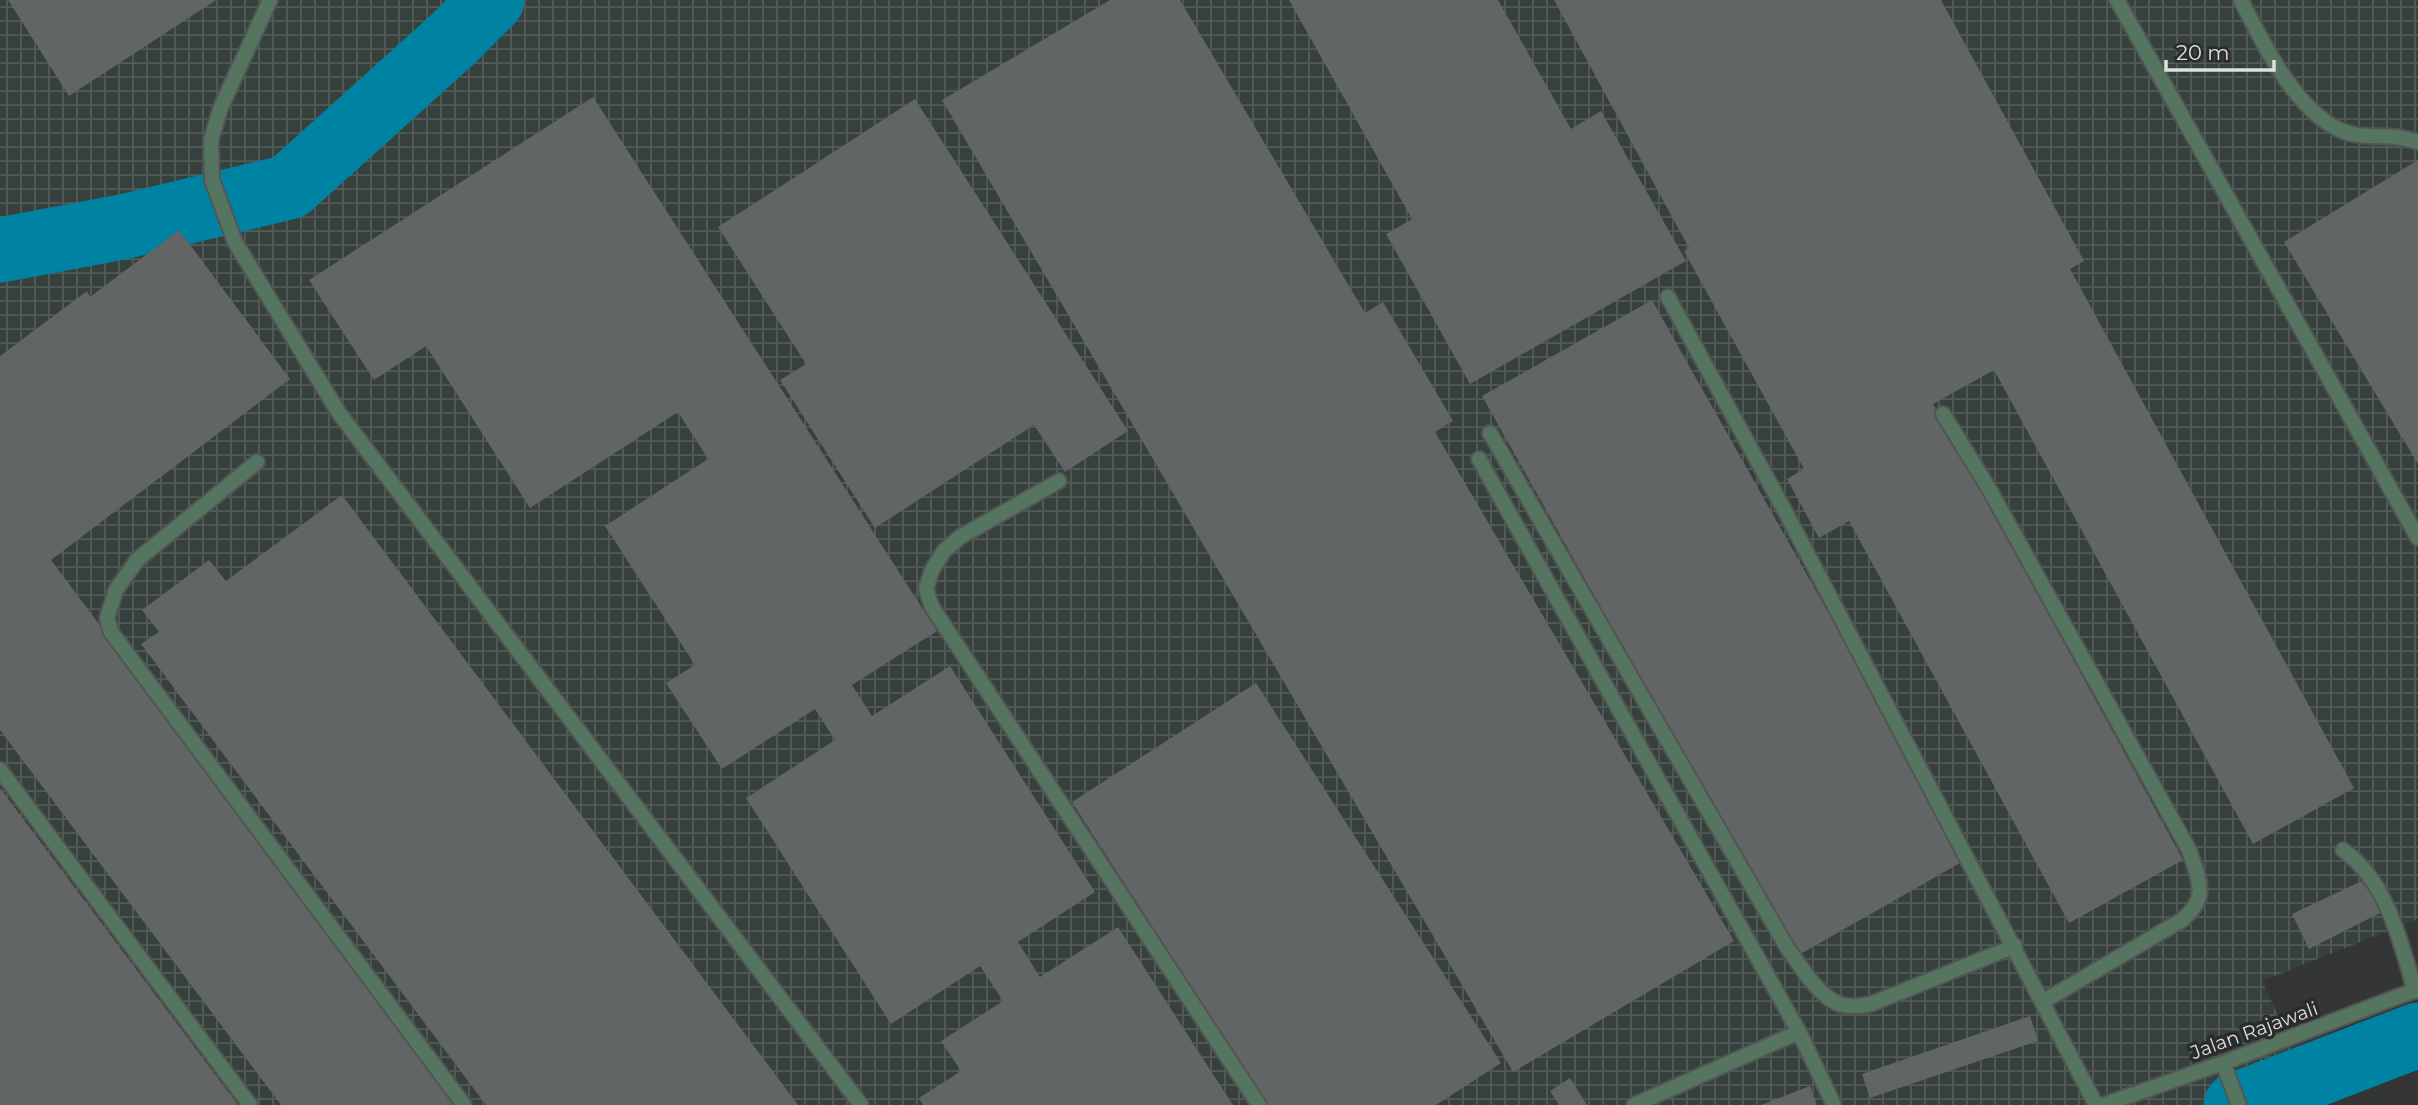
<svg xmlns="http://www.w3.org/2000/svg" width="2418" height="1105" font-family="Montserrat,sans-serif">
<defs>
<pattern id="industrial-grid" width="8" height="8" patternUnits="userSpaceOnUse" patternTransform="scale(1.75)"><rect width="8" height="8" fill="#36403d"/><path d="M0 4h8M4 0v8" fill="none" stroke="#535b59"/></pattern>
</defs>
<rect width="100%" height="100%" fill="#333635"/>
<!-- industrial -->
<path fill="url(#industrial-grid)" d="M0 0H2418V919L2262 981 2320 1105H0Z"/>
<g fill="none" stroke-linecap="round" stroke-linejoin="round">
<!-- river -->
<g stroke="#0082a2" stroke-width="65">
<path d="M0 250 122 227 289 187 452 40 492 0"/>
<path d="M2236 1105 2418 1035"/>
</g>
</g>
<!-- building -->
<g fill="#626565">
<path d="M8 0H216L69 96Z"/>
<path d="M1110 0H1180L1365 313 1383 302 1453 421 1435 432 1734 941 1513 1072 942 100Z"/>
<path d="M1289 0H1498L1571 129 1601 111 1686 261 1470 384 1386 234 1412 219Z"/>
<path d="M1554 0H1941L2084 261 2070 269 2354 788 2253 844 1994 370 1933 404 2183 860 2069 923 1849 521 1819 538 1787 479 1804 469 1684 251 1689 248Z"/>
<path d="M593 97 937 631 852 685 872 716 950 666 1095 892 1018 942 1040 977 1118 927 1233 1105H923L919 1098 961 1071 941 1041 1003 1001 980 966 891 1024 746 798 835 740 815 709 722 769 666 683 695 665 605 526 708 459 678 412 530 508 426 346 374 380 309 280Z"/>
<path d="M915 99 1128 431 1065 472 1034 425 875 528 780 380 806 364 718 227Z"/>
<path d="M2418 160V464L2284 242Z"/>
<path d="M179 230 290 379 51 560 459 1105H281L0 730V356L87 291 90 297Z"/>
<path d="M1652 300 1967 859 1797 956 1482 396Z"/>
<path d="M342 495 798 1105H486L141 644 159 632 142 610 209 560 226 581Z"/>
<path d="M1256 683 1501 1063 1436 1105H1267L1072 802Z"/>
<path d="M0 788 238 1105H0Z"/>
<path d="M2368 878 2384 911 2309 949 2292 914Z"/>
<path d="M2030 1016 2038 1041 1870 1098 1862 1074Z"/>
<path d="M1570 1078 1587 1105H1559L1550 1091Z"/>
<path d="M1810 1086 1817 1105H1761Z"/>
</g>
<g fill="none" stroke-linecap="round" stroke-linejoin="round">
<!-- service casing -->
<g stroke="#525554" stroke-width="18">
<g id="service">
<path d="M270 0 221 107 211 140 212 180 235 242 339 413 861 1105"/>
<path d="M2241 0C2263 44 2299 118 2348 133 2364 138 2381 135 2397 137 2404 138 2411 140 2418 142"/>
<path d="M1668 297 1786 513 2096 1105"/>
<path d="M1943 414 1988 487 2189 850C2199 880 2210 897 2182 920L2044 1001"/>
<path d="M1490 433 1788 949C1800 965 1818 995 1837 1003 1848 1008 1860 1006 1871 1004L2015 946"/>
<path d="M1479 459 1799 1032 1834 1105"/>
<path d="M257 462 137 560 116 590 107 618 111 632 464 1105"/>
<path d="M1059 481 960 537 944 551 932 570 926 589 932 607 1259 1105"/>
<path d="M0 770 250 1105"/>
<path d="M2343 850C2387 881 2401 943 2415 991"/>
<path d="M2223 1063 2239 1105"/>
<path d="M1634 1105 1799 1032"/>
</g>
</g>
<!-- minor casing -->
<g stroke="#525554" stroke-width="18">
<path id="minor" d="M2117 0 2418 538"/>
</g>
<!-- tertiary casing -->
<g stroke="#525554" stroke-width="18">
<path id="tertiary" d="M2103 1105 2223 1063 2418 989"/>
</g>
<!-- service -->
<use href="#service" stroke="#567561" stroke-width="14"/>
<!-- minor -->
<use href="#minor" stroke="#567561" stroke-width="14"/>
<!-- tertiary -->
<use href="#tertiary" stroke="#567561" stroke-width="14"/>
</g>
<g text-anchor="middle" stroke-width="7" stroke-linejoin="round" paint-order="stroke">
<!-- street labels -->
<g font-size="19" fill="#dee0df" stroke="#292c2b">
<text transform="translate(2254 1030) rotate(-20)" y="7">Jalan Rajawali</text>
</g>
</g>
<!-- scale -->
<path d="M2166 60v10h108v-10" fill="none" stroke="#dee0df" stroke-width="3.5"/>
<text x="2176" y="60" font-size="21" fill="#dee0df" stroke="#292c2b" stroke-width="5" paint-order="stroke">20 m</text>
</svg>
